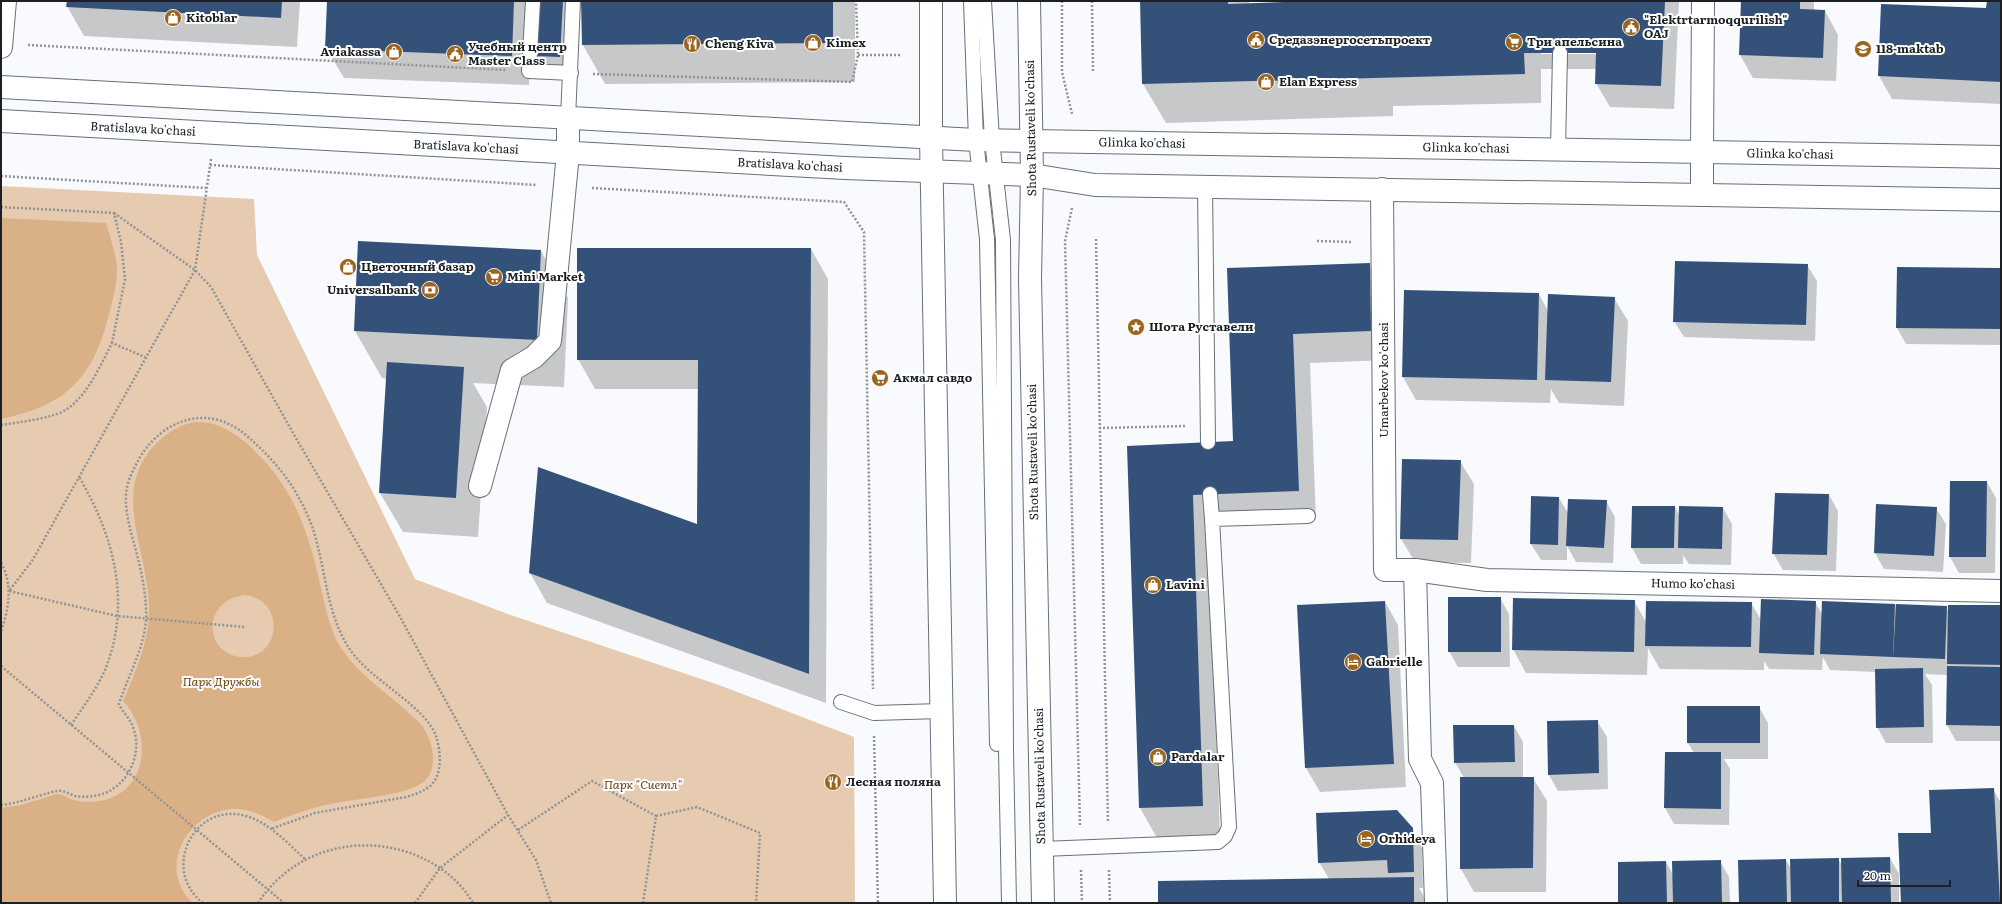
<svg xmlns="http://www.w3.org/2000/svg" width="2002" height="904" font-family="Literata,serif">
<rect width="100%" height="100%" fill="#f8fafd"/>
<!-- green -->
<path fill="#e6cbb0" d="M1 186 254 199 257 255 415 579 505 613 719 685 854 737 855 903H1Z"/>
<!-- water -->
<g fill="#dab186" fill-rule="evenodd">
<path d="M1 218 106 223C110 237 116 253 117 267 117 284 113 301 108 318 92 380 64 406 1 419Z"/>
<path d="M195 422C215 421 230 430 245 442 288 479 305 520 318 575 323 596 327 619 336 639 350 667 378 686 401 706 408 713 417 719 423 727 433 742 440 770 422 783 405 795 357 799 335 803 314 807 294 814 274 822 263 816 252 810 239 809 190 806 154 868 193 903H1V808L21 805 57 794C64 794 67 798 74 800 84 803 95 802 105 800 150 788 151 730 123 701 136 671 150 639 149 605 148 553 112 494 152 448 164 434 178 425 195 422ZM244 595C287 599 281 660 241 657 203 653 202 601 244 595Z"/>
</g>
<!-- shadow -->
<g fill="#0003" fill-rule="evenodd">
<path d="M68 1H300L297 47 84 36 67 6Z"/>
<path d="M328 1H531L529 85 344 78 326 48Z"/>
<path d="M539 1H573L569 73 546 72 537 56Z"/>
<path d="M582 1H855V82L605 84 583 45Z"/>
<path d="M1141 1H1249V4L1347 1H1679L1674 109 1610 107 1596 83 1597 69H1541V103L1393 106V116L1166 123 1143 84ZM1541 52H1601V54H1541Z"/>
<path d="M1742 1H1814V10L1825 11 1838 35 1836 81 1753 78 1740 55Z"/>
<path d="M1988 1H2001V104L1892 99 1879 76 1987 9Z"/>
<path d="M359 243 541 251 568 298 564 387 473 383 487 407 478 537 403 532 380 493 387 379 382 378 355 331Z"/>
<path d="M811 249 828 279 826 703 547 603 530 573 698 526 699 389H595L578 359Z"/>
<path d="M1369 264 1386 294 1388 360 1310 363 1316 520 1209 525 1220 836 1157 838 1140 808 1128 447 1234 442 1228 269Z"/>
<path d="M1807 265 1817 281 1815 341 1684 337 1674 321Z"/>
<path d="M1898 268 2001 269V345L1906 344 1897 328Z"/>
<path d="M1539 294 1548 311 1614 298 1628 321 1624 406 1559 403 1551 389 1550 403 1416 400 1403 377Z"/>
<path d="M1460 461 1474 484 1471 563 1415 562 1401 539Z"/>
<path d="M1987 482 1996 498 1995 573H1959L1950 557Z"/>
<path d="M1829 495 1838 511 1836 571 1783 570 1773 553Z"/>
<path d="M1559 498 1568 513 1606 501 1615 517 1613 563 1576 562 1567 546V560H1541L1531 544Z"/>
<path d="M1675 507 1680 516 1723 508 1732 524 1731 565 1689 564 1683 555V564H1641L1632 548Z"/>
<path d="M1936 508 1946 524 1943 572 1884 569 1875 553Z"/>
<path d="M1500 598 1509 614 1510 667H1458L1449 651Z"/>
<path d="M1634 601 1646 622 1751 603 1761 620 1815 602 1822 614 1823 602 1946 607 1948 611 2001 606V741H1956L1947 725V675L1925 674 1932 685 1933 743H1886L1877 727 1876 672 1830 670 1823 657 1822 670 1769 669 1764 661V670L1660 669 1648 648 1647 675 1526 673 1513 649Z"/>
<path d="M1385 602 1398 625 1406 787 1320 792 1306 768 1298 606Z"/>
<path d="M1759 707 1768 723V759H1724L1730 769 1729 825 1674 824 1665 808 1694 753 1688 743Z"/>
<path d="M1597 721 1607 737 1608 789 1558 791 1549 775Z"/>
<path d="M1514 726 1523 742V778H1533L1547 801 1546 892H1474L1461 869 1464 778 1455 762Z"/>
<path d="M1993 789 2001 803V903H1902L1932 834Z"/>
<path d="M1412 829 1422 845 1423 888H1419L1428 903H1159L1329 879 1319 862Z"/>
<path d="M1890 858 1899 874V903H1740L1786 860 1792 870 1838 859 1843 867Z"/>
<path d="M1720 861 1729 877 1730 903H1619L1666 862 1674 876Z"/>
</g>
<!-- building -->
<g fill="#345279">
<path d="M67 1H282L281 18 66 7Z"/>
<path d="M327 1H514L512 56 325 49Z"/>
<path d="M538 1H563L560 57 536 56Z"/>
<path d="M581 1H833V43L582 45Z"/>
<path d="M1140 1H1228V4L1313 1H1665L1661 86 1595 84 1596 53H1524L1525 74 1142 84Z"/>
<path d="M1741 1H1800V9L1825 10 1823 58 1739 55Z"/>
<path d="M1987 1H2001V82L1878 76 1881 4 1986 8Z"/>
<path d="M358 241 541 250 537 340 354 331Z"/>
<path d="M577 248H811L809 674 529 573 538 467 697 524 698 360H577Z"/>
<path d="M1675 261 1808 264 1806 325 1673 322Z"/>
<path d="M1370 263 1371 331 1293 334 1299 491 1193 495 1203 806 1139 808 1127 446 1233 441 1227 268Z"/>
<path d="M1897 267 2001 268V329L1896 328Z"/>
<path d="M1404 290 1539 293 1537 380 1402 377Z"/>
<path d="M1548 294 1615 297 1611 382 1545 380Z"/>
<path d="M387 362 464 367 456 498 379 493Z"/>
<path d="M1402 459 1461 460 1458 540 1400 539Z"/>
<path d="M1950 481H1987L1986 557H1949Z"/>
<path d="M1775 493 1829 494 1827 555 1772 554Z"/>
<path d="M1531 496 1559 497 1558 545 1530 544Z"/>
<path d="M1568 499 1607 500 1604 548 1566 546Z"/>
<path d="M1876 504 1937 507 1934 556 1874 553Z"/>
<path d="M1632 506H1675L1674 548H1631Z"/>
<path d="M1679 506 1723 507 1722 549 1678 548Z"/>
<rect x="1448" y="597" width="53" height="55"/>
<path d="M1513 598 1635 600 1634 652 1512 650Z"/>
<path d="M1761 599 1816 601 1814 655 1759 653Z"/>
<path d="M1385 601 1394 764 1305 768 1297 605Z"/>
<path d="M1646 601 1752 602 1751 647 1645 646Z"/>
<path d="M1822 601 1895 604 1893 657 1820 654Z"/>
<path d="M1896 604 1947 606 1945 659 1893 657Z"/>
<path d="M1948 605H2001V665L1947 664Z"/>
<path d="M1947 666 2001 667V726L1946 725Z"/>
<path d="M1923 668 1924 727 1876 728 1875 669Z"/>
<rect x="1687" y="706" width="73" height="37"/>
<path d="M1598 720 1599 773 1548 775 1547 721Z"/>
<path d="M1453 725H1514L1515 762 1454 763Z"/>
<path d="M1665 752H1721V809L1664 808Z"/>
<path d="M1460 777H1534L1533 868 1460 869Z"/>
<path d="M1994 788 2000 903H1901L1898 833H1931L1929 790Z"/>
<path d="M1397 810 1413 828 1414 872 1388 873 1387 860 1318 863 1316 813Z"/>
<path d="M1890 857 1891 903H1842L1841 858Z"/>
<path d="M1839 858V903H1791L1790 859Z"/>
<path d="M1786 859 1787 903H1739L1738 860Z"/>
<path d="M1721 860 1722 903H1673L1672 861Z"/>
<path d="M1666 861 1667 903H1618V862Z"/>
<path d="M1414 877V903H1158V881Z"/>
</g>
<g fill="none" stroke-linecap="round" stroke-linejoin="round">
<!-- lane casing -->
<g stroke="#67707b" stroke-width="16">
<g id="lane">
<path d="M533 1 529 71 571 73"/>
<path d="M971 1 976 140 987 239 997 744"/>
<path d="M984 1 992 140 1003 240 1006 750 1009 903"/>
<path d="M568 119 573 1"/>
<path d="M1558 150 1560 53"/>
<path d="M1205 187 1208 442"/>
<path d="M1210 494 1212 519"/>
<path d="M841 702 874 713 941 711"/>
<path d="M1042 849 1218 842 1225 836 1229 827 1212 519 1308 516"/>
</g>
</g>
<!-- street casing -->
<g stroke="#67707b" stroke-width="24">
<g id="street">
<path d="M1 47 5 1"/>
<path d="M1702 152 1703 1"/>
<path d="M1382 189 1385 570H1415L1487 580 2001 591"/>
<path d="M480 486 512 370 534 357 550 341 568 153V119"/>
<path d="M1415 570 1420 759 1432 783 1436 903"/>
</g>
</g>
<!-- secondary casing -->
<g stroke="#67707b" stroke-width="24">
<g id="secondary">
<path d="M1 87 976 140 2001 157"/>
<path d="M1 121 845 168 1032 175 1095 185 2001 200"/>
<path d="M1702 195V152"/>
</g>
</g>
<!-- primary casing -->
<g stroke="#67707b" stroke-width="24">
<g id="primary">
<path d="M931 1V137L945 903"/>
<path d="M1029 1 1032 175 1030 279 1043 903"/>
</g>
</g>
<!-- path -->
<g stroke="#909396" stroke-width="2.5" stroke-dasharray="2 2" stroke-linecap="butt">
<path d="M1062 1V72L1072 114"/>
<path d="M1092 1 1093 73"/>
<path d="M28 45 506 70"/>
<path d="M858 55H900"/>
<path d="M593 74 852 82 858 55 856 1"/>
<path d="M211 159 195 270 32 561 9 591 117 616 245 627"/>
<path d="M210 165 537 185"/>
<path d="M1 176 206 188"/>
<path d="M592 188 844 202 864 232 873 689"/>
<path d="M1 207 114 213 121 242 125 279 112 343"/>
<path d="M1072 208 1065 241 1080 825"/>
<path d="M114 213 195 270 211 287 293 433 399 615 508 815 536 860 551 903"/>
<path d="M1096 239 1108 823"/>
<path d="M1317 241 1352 242"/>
<path d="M1 425C19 422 52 419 67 409 88 395 101 364 112 343L145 357"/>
<path d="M1099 428 1185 426"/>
<path d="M1 563C13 583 9 610 1 631"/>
<path d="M1 666 284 903"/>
<path d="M71 725C83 707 96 690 105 670 132 603 114 536 79 477"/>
<path d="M874 736 878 903"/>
<path d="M1 805C20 803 38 795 57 791 64 790 69 794 75 796 81 797 87 797 93 796 124 793 143 758 134 730 131 719 123 713 119 704 128 676 143 651 146 621 147 598 142 573 136 551 131 532 125 514 126 494 127 481 133 470 139 459 146 446 158 434 170 427 197 412 224 416 247 436 278 463 299 490 313 529 326 569 326 613 349 648 369 680 425 705 436 736 441 752 443 776 429 787 422 792 414 795 406 797L315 813 271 829"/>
<path d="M518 830 592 781 656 816"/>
<path d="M1081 870 1082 903"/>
<path d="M1109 870 1110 903"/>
<path d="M203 903C160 870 194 801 246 816 270 823 287 843 305 859"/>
<path d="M258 903C292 851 356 833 413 854 438 864 459 879 473 903"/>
<path d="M415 903 440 868 508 815"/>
<path d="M643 903 656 816 697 807 760 833 756 903"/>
</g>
<!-- lane -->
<use href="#lane" stroke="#fff" stroke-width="14"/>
<!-- street -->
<use href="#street" stroke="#fff" stroke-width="22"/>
<!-- secondary -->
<use href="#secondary" stroke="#fff" stroke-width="22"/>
<!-- primary -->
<use href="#primary" stroke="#fff" stroke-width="22"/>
</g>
<!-- icons -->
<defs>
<g id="shop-disc" transform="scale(0.9)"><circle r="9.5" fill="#9b641f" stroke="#fff"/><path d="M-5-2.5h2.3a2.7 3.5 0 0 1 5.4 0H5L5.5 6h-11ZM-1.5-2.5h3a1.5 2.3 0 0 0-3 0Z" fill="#fff"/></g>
<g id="civic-disc" transform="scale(0.9)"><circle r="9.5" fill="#9b641f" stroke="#fff"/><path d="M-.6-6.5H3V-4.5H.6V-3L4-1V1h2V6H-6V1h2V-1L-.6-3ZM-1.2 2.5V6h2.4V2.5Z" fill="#fff"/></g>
<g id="supermarket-disc" transform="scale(0.9)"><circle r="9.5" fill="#9b641f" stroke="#fff"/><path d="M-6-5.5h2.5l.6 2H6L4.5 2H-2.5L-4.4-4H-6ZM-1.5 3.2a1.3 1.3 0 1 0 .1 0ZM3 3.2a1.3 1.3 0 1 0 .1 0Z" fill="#fff"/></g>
<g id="restaurant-disc" transform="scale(0.9)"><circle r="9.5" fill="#9b641f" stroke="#fff"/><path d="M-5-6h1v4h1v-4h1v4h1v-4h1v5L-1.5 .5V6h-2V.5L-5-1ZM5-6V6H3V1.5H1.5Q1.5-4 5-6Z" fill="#fff"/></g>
<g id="school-disc" transform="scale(0.9)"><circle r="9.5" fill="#9b641f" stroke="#fff"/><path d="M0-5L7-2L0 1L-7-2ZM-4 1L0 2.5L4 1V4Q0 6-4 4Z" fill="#fff"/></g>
<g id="bank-disc" transform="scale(0.9)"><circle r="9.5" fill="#9b641f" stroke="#fff"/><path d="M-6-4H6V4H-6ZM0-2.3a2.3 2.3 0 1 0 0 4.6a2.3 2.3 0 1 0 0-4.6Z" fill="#fff"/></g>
<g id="sight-disc" transform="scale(0.9)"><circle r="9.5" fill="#9b641f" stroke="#fff"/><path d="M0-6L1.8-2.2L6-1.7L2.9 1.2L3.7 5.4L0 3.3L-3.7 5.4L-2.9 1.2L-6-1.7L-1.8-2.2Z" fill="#fff"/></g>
<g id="hotel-disc" transform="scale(0.9)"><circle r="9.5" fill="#9b641f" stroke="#fff"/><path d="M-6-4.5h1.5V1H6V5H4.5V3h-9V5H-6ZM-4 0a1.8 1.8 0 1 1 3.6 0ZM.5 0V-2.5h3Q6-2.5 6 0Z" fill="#fff"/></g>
</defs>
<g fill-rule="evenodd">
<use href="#shop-disc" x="173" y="18"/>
<use href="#civic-disc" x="1631" y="27"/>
<use href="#civic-disc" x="1256" y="40"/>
<use href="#supermarket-disc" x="1514" y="42"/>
<use href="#shop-disc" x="813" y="43"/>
<use href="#restaurant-disc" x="692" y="44"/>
<use href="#school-disc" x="1863" y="49"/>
<use href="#shop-disc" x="394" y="52"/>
<use href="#civic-disc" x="455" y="54"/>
<use href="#shop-disc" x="1266" y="82"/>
<use href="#shop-disc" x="348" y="267"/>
<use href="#supermarket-disc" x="494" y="277"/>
<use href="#bank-disc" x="430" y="290"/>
<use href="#sight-disc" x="1136" y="327"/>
<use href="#supermarket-disc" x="880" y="378"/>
<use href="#shop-disc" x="1153" y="585"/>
<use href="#hotel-disc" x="1353" y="662"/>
<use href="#shop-disc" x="1158" y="757"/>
<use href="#restaurant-disc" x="833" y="782"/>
<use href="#hotel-disc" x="1366" y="839"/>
</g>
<g text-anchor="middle" stroke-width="4" stroke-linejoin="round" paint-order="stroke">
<!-- poi labels -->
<g font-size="12" font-weight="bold" fill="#1c2024" stroke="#fff" text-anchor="start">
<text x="186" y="22">Kitoblar</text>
<text x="1644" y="24">"Elektrtarmoqqurilish"<tspan x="1644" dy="14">OAJ</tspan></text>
<text x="1269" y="44">Средазэнергосетьпроект</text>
<text x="1527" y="46">Три апельсина</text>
<text x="826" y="47">Kimex</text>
<text x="705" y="48">Cheng Kiva</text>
<text x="468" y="51">Учебный центр<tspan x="468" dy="14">Master Class</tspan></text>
<text x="1876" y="53">118-maktab</text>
<text x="381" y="56" text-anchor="end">Aviakassa</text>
<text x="1279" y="86">Elan Express</text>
<text x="361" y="271">Цветочный базар</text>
<text x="507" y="281">Mini Market</text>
<text x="417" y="294" text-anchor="end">Universalbank</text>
<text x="1149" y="331">Шота Руставели</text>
<text x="893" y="382">Акмал савдо</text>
<text x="1166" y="589">Lavini</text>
<text x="1366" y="666">Gabrielle</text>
<text x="1171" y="761">Pardalar</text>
<text x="846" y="786">Лесная поляна</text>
<text x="1379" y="843">Orhideya</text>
</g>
<!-- street labels -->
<g font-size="12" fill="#1c2024" stroke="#fff">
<text transform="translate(1031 128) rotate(-91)" y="4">Shota Rustaveli ko'chasi</text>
<text transform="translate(143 129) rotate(3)" y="4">Bratislava ko'chasi</text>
<text transform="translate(1142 143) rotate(1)" y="4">Glinka ko'chasi</text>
<text transform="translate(466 147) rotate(3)" y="4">Bratislava ko'chasi</text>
<text transform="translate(1466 148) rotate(1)" y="4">Glinka ko'chasi</text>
<text transform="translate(1790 154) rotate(1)" y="4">Glinka ko'chasi</text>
<text transform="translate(790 165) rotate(3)" y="4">Bratislava ko'chasi</text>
<text transform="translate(1384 380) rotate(-90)" y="4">Umarbekov ko'chasi</text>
<text transform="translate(1033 452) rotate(-91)" y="4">Shota Rustaveli ko'chasi</text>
<text transform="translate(1693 584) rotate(1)" y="4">Humo ko'chasi</text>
<text transform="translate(1040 776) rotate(-91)" y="4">Shota Rustaveli ko'chasi</text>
</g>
<!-- park labels -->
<g font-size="12" font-style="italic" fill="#6d4512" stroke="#fff">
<text x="221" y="686">Парк Дружбы</text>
<text x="643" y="789">Парк "Сиетл"</text>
</g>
</g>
<!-- border -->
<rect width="2002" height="904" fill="none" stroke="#1c2024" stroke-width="4"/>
<!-- scale -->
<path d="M1858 880v6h92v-6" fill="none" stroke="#1c2024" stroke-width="2"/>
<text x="1864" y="880" font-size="12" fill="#1c2024" stroke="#ffffff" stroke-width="3" paint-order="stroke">20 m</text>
</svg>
